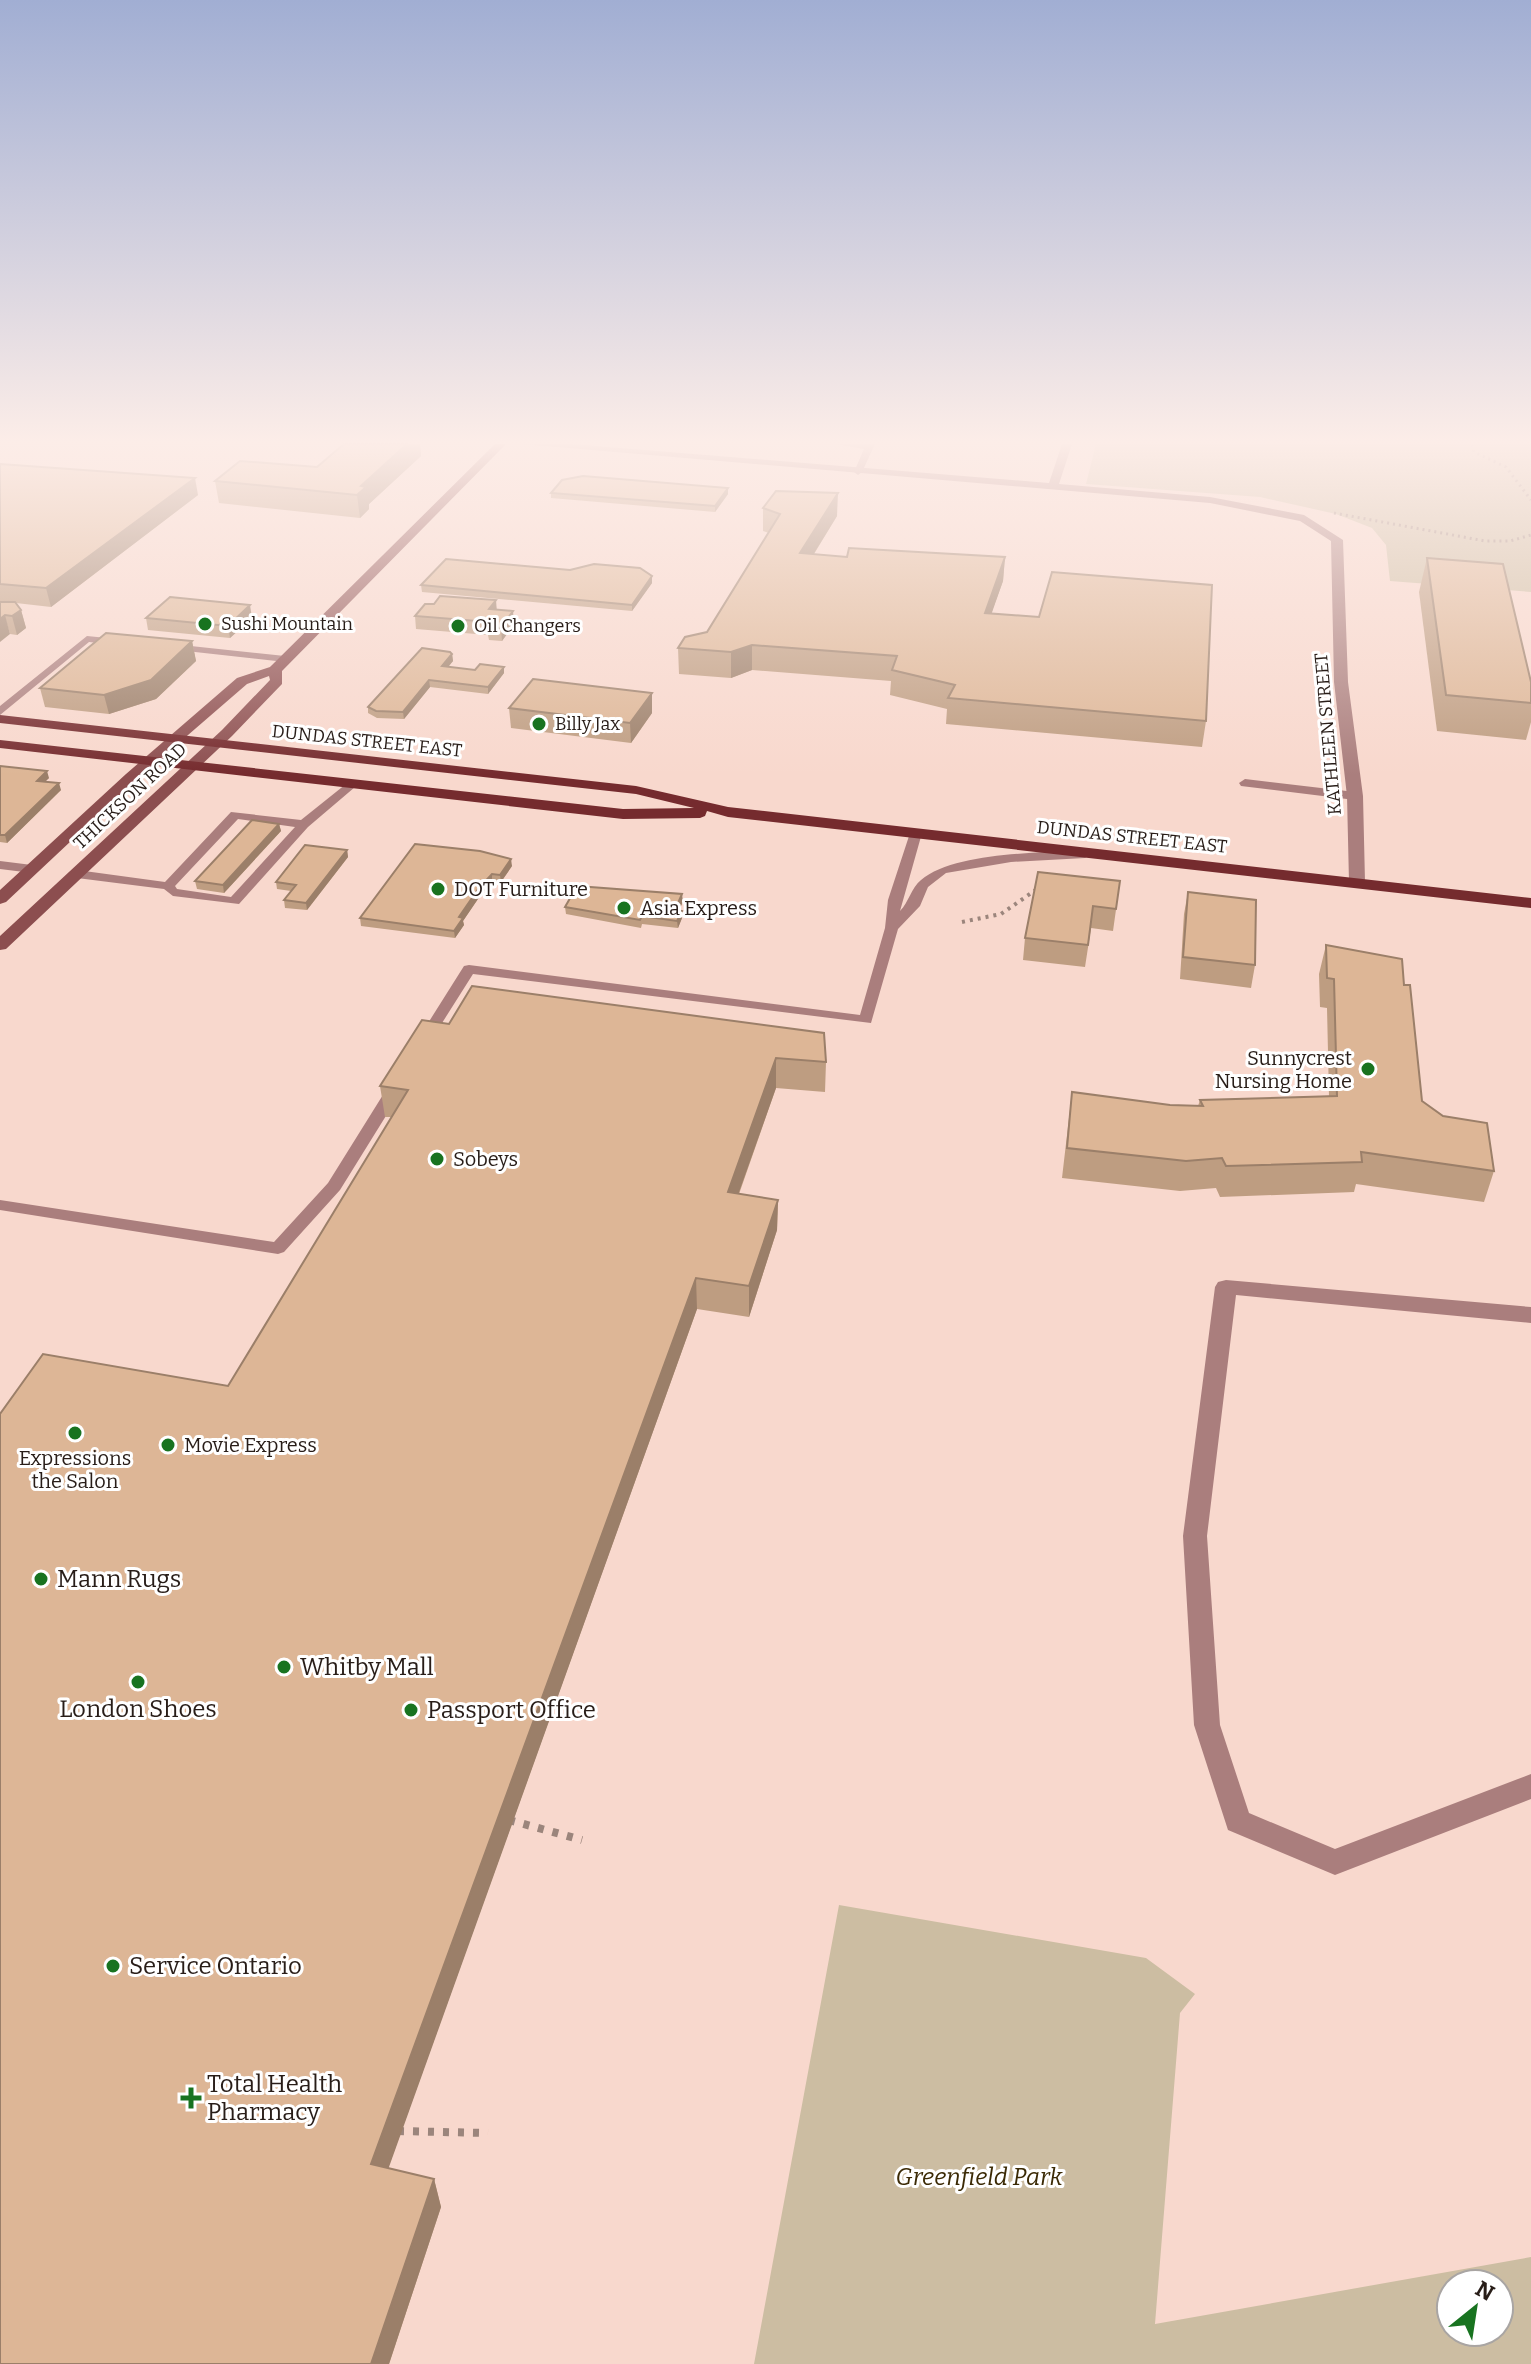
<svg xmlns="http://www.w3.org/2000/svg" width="1531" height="2364" font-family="Bitter,serif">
<rect width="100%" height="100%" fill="#f8d8cd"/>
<!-- green -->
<g fill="#ccbda2" fill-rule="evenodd">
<path d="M1096 444H1531V592L1390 581 1386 545 1372 528 1336 514 1260 497 1086 484Z"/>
<path d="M839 1905 1146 1958 1195 1994 1180 2013 1155 2324 1531 2257V2364H754ZM1451 2284H1499V2332H1451Z"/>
</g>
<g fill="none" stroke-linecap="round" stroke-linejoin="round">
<!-- path-far2 -->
<g stroke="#9b857c" stroke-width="3" stroke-dasharray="2 4" stroke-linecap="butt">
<path d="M1472 444 1474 452 1506 467 1531 500"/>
<path d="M1334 513 1485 541H1510L1531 535"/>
</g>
<!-- path-far1 -->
<path stroke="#9b857c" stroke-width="4" stroke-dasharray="3 5" stroke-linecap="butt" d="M962 922 1001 914 1040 887"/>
<!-- path -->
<g stroke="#9b857c" stroke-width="8" stroke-dasharray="6 9" stroke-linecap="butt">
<path d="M509 1820 582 1840"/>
<path d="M398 2131 488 2133"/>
</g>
<!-- lane -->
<g fill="#aa7e7d" fill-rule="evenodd">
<path d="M836 444H875L862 472 858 475 854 472 864 449Z"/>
<path d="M87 636 117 639 122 642 117 645 89 642 0 715V706Z"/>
<path d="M172 644 285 656 290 659 285 662 168 649V645Z"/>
<path d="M1245 779 1355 792 1361 796 1355 800 1241 786 1239 783Z"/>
<path d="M351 780 357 784 355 787 308 827 239 904 173 896 164 889 77 878 71 874 77 870 165 882 231 812 301 820ZM238 819 295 827 231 897 177 889 175 886Z"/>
<path d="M916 829 922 833 900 911C909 902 911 888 921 880 954 852 1041 853 1085 850L1091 854 1085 858 1011 862 946 873 928 887 920 906 898 929 871 1023 473 974 430 1042 425 1043 418 1039 464 966 469 965 860 1015 885 928 888 900 910 833Z"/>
<path d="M0 861 32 865 38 869 32 873 0 869Z"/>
<path d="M394 1085 402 1090 340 1190 284 1252 278 1254 0 1210V1200L274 1242 328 1183 386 1090Z"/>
</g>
<!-- street -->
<g fill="#aa7e7d" fill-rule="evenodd">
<path d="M522 444H571L1049 483 1062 444H1072L1059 484 1210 497 1304 515 1343 540 1348 682 1363 796 1365 882 1357 887 1349 882 1347 796 1334 682 1331 541 1300 521 1210 503Z"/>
<path d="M1226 1280 1531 1307V1323L1236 1295 1207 1536 1220 1725 1249 1813 1335 1849 1531 1774V1799L1335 1875 1228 1830 1194 1725 1183 1536 1215 1287 1218 1282Z"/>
</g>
<!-- secondary -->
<path fill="#8c4e4f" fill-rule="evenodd" d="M495 444H506L282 671V684L232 736 6 949 0 950V936L222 730 270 680 269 676 247 684 136 780 6 902 0 904V890L126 774 237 678 270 667Z"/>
<!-- primary -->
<path fill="#752b2e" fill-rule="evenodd" d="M0 715 636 786 728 807 1531 898V908L728 817 707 811 705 816 700 818 623 819 0 748V740L623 809 694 808 636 794 0 723Z"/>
</g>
<!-- wall -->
<g fill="#be9d81">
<path d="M344 444H420L421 456 369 504V509L360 518 219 503 215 481 317 467Z"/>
<path d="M0 464 198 495 51 607 16 603 21 610 26 628 17 635 10 634 0 602Z"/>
<path d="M728 488V494L715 512 551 498V493Z"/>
<path d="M763 508 837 516 814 554 847 557H1005L1003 581 991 614 1206 721 1202 747 946 724 947 709 890 695 891 681 752 670 731 678 679 674 678 648 707 632 769 533 763 531Z"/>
<path d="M1427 558 1531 682V722L1526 740 1437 731 1419 592Z"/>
<path d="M652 576V583L632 611 422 592 421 585Z"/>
<path d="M496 610 514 624 502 641 489 640 488 635 416 629 415 616Z"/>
<path d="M146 618H252L230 638 148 630Z"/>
<path d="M192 641 196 661 156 699 109 714 45 707 40 688Z"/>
<path d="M452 654 453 661 448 667 475 670 504 667V673L488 694 430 687 404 719 377 718 368 713V707Z"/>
<path d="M509 708 652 713 631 743 511 728Z"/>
<path d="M0 766 49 778 45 781 61 790 7 843 0 842Z"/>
<path d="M279 824 281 831 224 893 197 889 195 881Z"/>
<path d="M347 850 348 857 307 910 285 908 284 900 291 891 277 889 276 882Z"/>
<path d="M512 866 501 882 492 881 480 896 463 921 464 925 455 938 361 926 360 918Z"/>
<path d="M1120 881 1113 931 1091 928 1085 967 1023 960 1025 938Z"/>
<path d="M1188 892 1255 965 1251 988 1180 979 1184 914Z"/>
<path d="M683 902 679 910 682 918 678 928 642 924 641 928 566 914 565 907Z"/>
<path d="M1326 945 1404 985 1422 1101 1494 1171 1484 1202 1356 1184 1354 1192 1220 1197 1216 1188 1180 1191 1062 1178 1072 1092 1170 1105 1198 1106 1200 1100 1329 1096 1327 1008 1320 1007 1319 974Z"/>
<path d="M449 1024 826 1062 825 1092 776 1088 739 1194 778 1200 777 1230 749 1317 697 1309 388 2168 434 2179 441 2207 389 2364 228 1386 392 1117H385L380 1086Z"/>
</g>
<!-- shaded-wall -->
<g fill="#9b7f69">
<path d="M407 444H420L421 456 369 504V509L360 518 357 495 361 486Z"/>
<path d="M195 478 198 495 51 607 46 588Z"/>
<path d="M728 488V494L715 512V506Z"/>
<path d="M838 493 837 516 800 576V553Z"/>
<path d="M1005 557 1003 581 983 638 985 613Z"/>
<path d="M652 576V583L632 611V605Z"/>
<path d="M496 600 497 613 489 609Z"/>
<path d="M250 605 252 618 230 638 228 626Z"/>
<path d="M21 610 26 628 17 635 12 616Z"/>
<path d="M513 611 514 624 502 641 501 628Z"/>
<path d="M5 615 10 634 0 642V619Z"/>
<path d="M192 641 196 661 156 699 109 714 104 695Z"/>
<path d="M752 645V670L731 678V652Z"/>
<path d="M452 654 453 661 443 673 442 666Z"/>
<path d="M504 667V673L488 694V687Z"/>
<path d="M429 680 430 687 404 719 403 712Z"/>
<path d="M652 693V713L631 743 630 723Z"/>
<path d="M47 771 49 778 39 788 37 781Z"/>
<path d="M59 783 61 790 7 843 5 835Z"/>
<path d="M279 824 281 831 224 893 223 885Z"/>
<path d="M347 850 348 857 307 910 306 903Z"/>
<path d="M511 859 512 866 501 882 500 875Z"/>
<path d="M492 874V881L480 896 463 921 464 925 455 938 454 931 459 917 479 888Z"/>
<path d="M682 894 683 902 675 917V910Z"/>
<path d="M682 911V918L678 928 677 921Z"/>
<path d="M776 1058V1088L728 1223V1192Z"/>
<path d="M778 1200 777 1230 749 1317V1286Z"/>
<path d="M696 1278 697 1309 380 2192 371 2164Z"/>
<path d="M434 2179 441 2207 389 2364H371Z"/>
</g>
<!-- building -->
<g fill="#ddb696" stroke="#9b7f69" stroke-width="2">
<path d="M344 444H407L361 486 366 487 357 495 215 481 240 461 317 467Z"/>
<path d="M0 464 195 478 46 588 0 584Z"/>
<path d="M583 476 728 488 715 506 551 493 562 480Z"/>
<path d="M776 491 838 493 800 553 847 557 849 548 1005 557 985 613 1039 617 1052 572 1212 585 1206 721 948 698 955 685 892 670 897 656 752 645 731 652 678 648 685 637 707 632 780 514 763 508Z"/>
<path d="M1427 558 1503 564 1531 682V703L1446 695Z"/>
<path d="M446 559 570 570 594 564 640 568 652 576 632 605 421 585Z"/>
<path d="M440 596 496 600 489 609 513 611 501 628 487 627 491 622 415 616 425 604H434Z"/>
<path d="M170 597 250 605 228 626 146 618Z"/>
<path d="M0 602H15L21 610 12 616 5 615 0 619Z"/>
<path d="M106 633 192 641 151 680 104 695 40 688Z"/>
<path d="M422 648 450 652 452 654 442 666 475 670 480 664 504 667 488 687 429 680 403 712 376 711 368 707Z"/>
<path d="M533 679 652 693 630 723 509 708Z"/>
<path d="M0 766 47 771 37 781 59 783 5 835H0Z"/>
<path d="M252 820 279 824 223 885 195 881Z"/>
<path d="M415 844 480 851 511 859 500 875 492 874 479 888 459 917 463 918 454 931 360 918Z"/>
<path d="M305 845 347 850 306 903 284 900 296 885 276 882Z"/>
<path d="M1038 872 1120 881 1116 909 1093 906 1088 945 1025 938Z"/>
<path d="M577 886 682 894 675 910 682 911 677 921 642 916 640 920 565 907Z"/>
<path d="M1188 892 1256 900 1255 965 1183 957Z"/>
<path d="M1326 945 1402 959 1404 985H1410L1422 1101 1443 1116 1487 1123 1494 1171 1361 1152 1362 1162 1226 1166 1222 1158 1186 1161 1067 1148 1072 1092 1170 1105 1203 1106 1200 1100 1337 1096 1334 979 1327 978Z"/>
<path d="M472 986 824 1033 826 1062 776 1058 728 1192 778 1200 749 1286 696 1278 371 2164 434 2179 371 2364H0V1414L43 1354 228 1386 408 1090 380 1086 422 1020 449 1024Z"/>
</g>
<!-- sky -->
<linearGradient id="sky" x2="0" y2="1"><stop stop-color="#a1aed3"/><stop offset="0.57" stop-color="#fcede8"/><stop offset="1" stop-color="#fcede8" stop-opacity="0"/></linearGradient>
<rect width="1531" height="775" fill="url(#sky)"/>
<!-- markers -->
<g fill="#187320" stroke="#fff" stroke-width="3">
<circle cx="205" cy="624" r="8"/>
<circle cx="458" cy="626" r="8"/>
<circle cx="539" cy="724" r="8"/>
<circle cx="438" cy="889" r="8"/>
<circle cx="624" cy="908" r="8"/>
<circle cx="1368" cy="1069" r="8"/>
<circle cx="437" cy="1159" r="8"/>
<circle cx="75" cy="1433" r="8"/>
<circle cx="168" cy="1445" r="8"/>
<circle cx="41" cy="1579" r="8"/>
<circle cx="284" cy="1667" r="8"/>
<circle cx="138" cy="1682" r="8"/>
<circle cx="411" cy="1710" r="8"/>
<circle cx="113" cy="1966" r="8"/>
<path d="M187 2086h8v8h8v8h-8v8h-8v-8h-8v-8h8z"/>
</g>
<g text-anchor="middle" stroke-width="6" stroke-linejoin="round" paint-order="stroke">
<!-- far-poi labels -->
<g font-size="18" fill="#281d18" stroke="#fff" text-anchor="start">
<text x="221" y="630">Sushi Mountain</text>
<text x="474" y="632">Oil Changers</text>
<text x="555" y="730">Billy Jax</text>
</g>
<!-- far-street labels -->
<g font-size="18" fill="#281d18" stroke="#fff">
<text transform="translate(1328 734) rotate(-95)" y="6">KATHLEEN STREET</text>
<text transform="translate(367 741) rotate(6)" y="6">DUNDAS STREET EAST</text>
<text transform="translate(130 796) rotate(-43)" y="6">THICKSON ROAD</text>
<text transform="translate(1132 837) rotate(6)" y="6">DUNDAS STREET EAST</text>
</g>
<!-- poi labels -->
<g font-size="20" fill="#281d18" stroke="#fff" text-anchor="start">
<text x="454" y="896">DOT Furniture</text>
<text x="640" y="915">Asia Express</text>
<text x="1352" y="1065" text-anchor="end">Sunnycrest<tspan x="1352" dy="23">Nursing Home</tspan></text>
<text x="453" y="1166">Sobeys</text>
<text x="184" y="1452">Movie Express</text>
<text x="75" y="1465" text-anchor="middle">Expressions<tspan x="75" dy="23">the Salon</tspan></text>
</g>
<!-- near-poi labels -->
<g font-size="24" fill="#281d18" stroke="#fff" text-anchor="start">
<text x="57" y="1587">Mann Rugs</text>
<text x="300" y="1675">Whitby Mall</text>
<text x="138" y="1717" text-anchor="middle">London Shoes</text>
<text x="427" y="1718">Passport Office</text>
<text x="129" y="1974">Service Ontario</text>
<text x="207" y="2092">Total Health<tspan x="207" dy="28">Pharmacy</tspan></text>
</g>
<!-- near-park labels -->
<g font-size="24" font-style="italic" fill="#3b2a05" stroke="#fff">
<text x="979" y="2185">Greenfield Park</text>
</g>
</g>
<!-- north arrow -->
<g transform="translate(1475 2308) rotate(30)"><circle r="38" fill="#ffffff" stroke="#a9a5a3" stroke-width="2"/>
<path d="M0-6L14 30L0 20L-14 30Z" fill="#187320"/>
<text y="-12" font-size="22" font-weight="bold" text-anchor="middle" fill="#281d18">N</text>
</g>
</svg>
